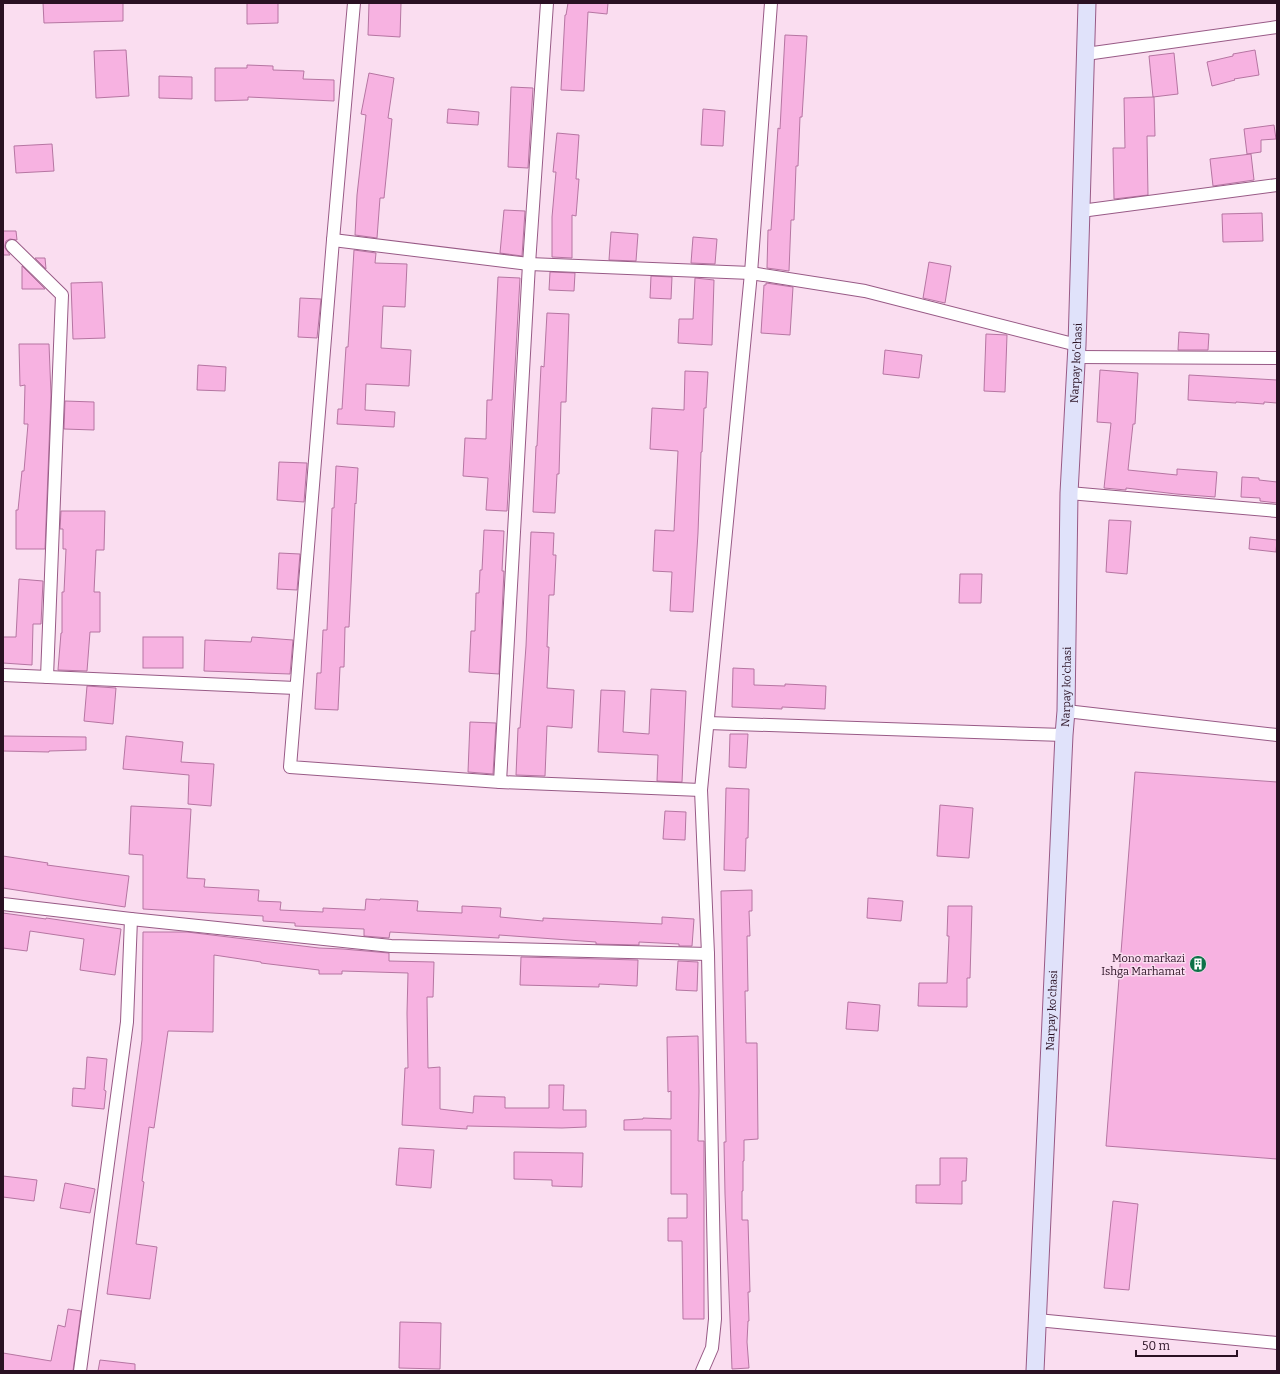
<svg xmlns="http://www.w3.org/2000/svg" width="1280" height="1374" font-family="Bitter,serif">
<rect width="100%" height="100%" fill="#faddf0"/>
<!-- building -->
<g fill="#f7b2e1" stroke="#b675a2">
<path d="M43 3H123V21L44 23Z"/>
<path d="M247 3H278V23L247 24Z"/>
<path d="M369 3H401L400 37 368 35Z"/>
<path d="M568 3H608L607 14 588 12 584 91 561 90 565 15H566Z"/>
<path d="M785 35 807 36 802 117H800L798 166H796L794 220H791L789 271 767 268 768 230H771L778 128 780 129Z"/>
<path d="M126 50 129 96 96 98 94 51Z"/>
<path d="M1255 50 1259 75 1234 79 1235 80 1212 86 1207 62 1233 56V54Z"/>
<path d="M1174 53 1178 94 1153 97 1149 56Z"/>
<path d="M247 65 273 66V70L304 71 303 79 334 80V101L248 97V100L215 101V68H247Z"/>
<path d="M369 73 394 78 388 118 392 119 384 198H380L377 238 355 235 357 195 366 115 361 114Z"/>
<path d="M159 76 192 77V99L159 98Z"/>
<path d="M511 87 533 88 528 168 508 167Z"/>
<path d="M1154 97 1155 136H1147L1148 195 1114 199 1113 148H1125L1124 98Z"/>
<path d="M448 109 479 112 478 125 447 123Z"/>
<path d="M703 109 725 111 723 146 701 145Z"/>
<path d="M1274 125 1276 139 1261 140V152L1247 154 1244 129Z"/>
<path d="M557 133 579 135 576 179H579L576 216 572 215V258L552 257V217L556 172H553Z"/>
<path d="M52 144 54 171 16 173 14 146Z"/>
<path d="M1251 154 1254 180 1213 186 1210 159Z"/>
<path d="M504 210 525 211 522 256 500 253Z"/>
<path d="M1262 213 1263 241 1223 242 1222 214Z"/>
<path d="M3 231H16L17 240 10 239 6 241 5 245V248L10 255H3Z"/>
<path d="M611 232 638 234 636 261 609 260Z"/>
<path d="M693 237 717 239 715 264 691 263Z"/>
<path d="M354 250 376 253 375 263 407 264 405 307 383 306 381 348 411 350 409 386 366 384 365 410 395 412 394 427 337 424 338 409H342L346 347H348Z"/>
<path d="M35 258H45L46 269Z"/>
<path d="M929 262 951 266 945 303 923 298Z"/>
<path d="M22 266 45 289H22Z"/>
<path d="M550 272 575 273 574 291 549 290Z"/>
<path d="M651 276 672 277 671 299 650 298Z"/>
<path d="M498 277 520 278 507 511H505L486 510 488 478 463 476 465 438 486 439 487 400H492Z"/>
<path d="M695 278 714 280 712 345 678 343 679 319H693Z"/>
<path d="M102 282 105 338 73 339 71 283Z"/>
<path d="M766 283 793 287 790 335 761 333 764 285H766Z"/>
<path d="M300 298 321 299 317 338 298 337Z"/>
<path d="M547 313 569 314 566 402H561L559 474H557L555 513 533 512 536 446H537L541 366 544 367Z"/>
<path d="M1179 332 1209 334 1208 350H1178Z"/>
<path d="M986 334 1007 335 1005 392 984 391Z"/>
<path d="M19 344H49L51 395 45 549H16V510H18L22 471H24L28 424H24L25 385 20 386Z"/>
<path d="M885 350 922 355 919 378 883 374Z"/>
<path d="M198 365 226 367 225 391 197 390Z"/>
<path d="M1100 370 1138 373 1135 424H1133L1128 470 1177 475V469L1217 472 1215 497 1176 494 1126 488V490L1104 488 1111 423 1097 422Z"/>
<path d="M685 371 708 372 706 408H704L702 452H701L698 533 693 612 670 611 672 572 653 571 655 530 674 531 678 451 650 449 652 408 684 410Z"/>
<path d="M1189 375 1277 380V403L1264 402V404L1236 402V403L1188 400Z"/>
<path d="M65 401 94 402V430L64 429Z"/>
<path d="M279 462 307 463 304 502 277 500Z"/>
<path d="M336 466 358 468 356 504 355 503 349 627H345L344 667H340L338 710 315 709 317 673H321L323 630H327L332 508H334Z"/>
<path d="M1242 477 1259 478V480L1277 482V503L1260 501V498L1241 497Z"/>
<path d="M61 511H105L104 550H96L94 592H100V632H90L87 671 58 670 61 633H62V592H64L66 549H63V529H60Z"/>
<path d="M1109 520 1131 521 1127 574 1106 572Z"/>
<path d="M484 530 504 531 502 571H504L499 674 469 672 471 631H475L476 593H479L480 570H482Z"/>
<path d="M531 532 554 533 553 555H556L554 595H549L547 647H549L547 688 574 690 572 728 547 726 545 776 516 775 518 728H520L526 646Z"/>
<path d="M1250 537 1277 540 1276 552 1249 549Z"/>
<path d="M279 553 300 554 297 590 277 589Z"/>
<path d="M960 574H982L981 603H959Z"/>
<path d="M19 579 43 581 41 624H33L32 665 3 663V637H16Z"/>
<rect x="143" y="637" width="40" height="31"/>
<path d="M252 637 293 640 290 674 204 671 205 640 251 642Z"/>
<path d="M733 668 754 669V685L785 686V684L826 686 825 709 782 707V709L732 707Z"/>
<path d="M87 686 116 688 113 724 84 721Z"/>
<path d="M651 689 686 691 682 782 657 781 658 755 598 752 601 690 625 691 623 732 649 734Z"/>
<path d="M470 722 496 723 493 774 468 772Z"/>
<path d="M730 734H748L746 768 729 767Z"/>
<path d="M3 736 86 737V750L49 751V752L3 751Z"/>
<path d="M126 736 183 742 181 762 214 764 211 806 188 804 189 775 123 769Z"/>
<path d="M1135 772 1277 782V1159L1106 1146Z"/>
<path d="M726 788 749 789 748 838H746L745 871 724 870Z"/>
<path d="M940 805 973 808 969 858 937 856Z"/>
<path d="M131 806 191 809 187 878 205 879 204 887 259 890 258 901 281 902 280 910 323 912V908L365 910 366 899 380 900V899L418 901 417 911 462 913V906L501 908 500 917 543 921V918L662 924V917L694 919 692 946H679V944L639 942V945L596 944V942L499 935V938L390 932 389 938 364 936V929L295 926V923L263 921V916L143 909V855L129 854Z"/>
<path d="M665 811 686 812 685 840 663 839Z"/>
<path d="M3 856 48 863 47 865 129 876 125 907 3 888Z"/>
<path d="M752 890V911H749L750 936H747L748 991H745L746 1043H757L758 1139 744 1140V1161H743V1191H742V1220H748L750 1292H748L749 1321H748L747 1342 749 1368 732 1369 725 1194 724 1142H726L721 891Z"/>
<path d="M868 898 903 901 901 921 867 918Z"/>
<path d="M948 906H972L970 978H967V1007L918 1006 919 983H947L949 936H947Z"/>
<path d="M3 913 46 919V918L121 929 115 975 80 970 84 939 30 931 27 951 3 948Z"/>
<path d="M143 932H187L319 948 343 949 389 953V961L434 962 433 997H427L428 1068 440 1067V1109L473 1113 474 1096 505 1097V1108H549V1085H564L563 1110H586V1127L562 1128 467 1126V1129L402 1125 405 1068H408L407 1013 408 973 342 971V974H319V970L261 963V962L214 955 213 1032 168 1031 154 1128 149 1127 142 1181 144 1182 136 1244 157 1247 150 1299 107 1294 142 1040Z"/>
<path d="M521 957 638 960 637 986 599 984V987L520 985Z"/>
<path d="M678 961 698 962 697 991 676 990Z"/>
<path d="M848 1002 880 1005 878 1031 846 1029Z"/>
<path d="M698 1036 699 1091 698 1141H704V1319H683L682 1241H668V1218H687V1194H671V1130H624V1120L643 1119V1118L671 1119V1091L668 1092 667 1037Z"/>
<path d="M87 1057 107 1059 104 1090 106 1091 104 1109 72 1106 73 1088 85 1089Z"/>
<path d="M399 1148 434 1150 431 1188 396 1185Z"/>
<path d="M514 1152 583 1153 582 1187 552 1186V1180L514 1179Z"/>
<path d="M940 1158H967L966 1181H962V1204L916 1203V1185H940Z"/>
<path d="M3 1176 37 1180 34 1201 3 1197Z"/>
<path d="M65 1183 95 1189 90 1213 60 1208Z"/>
<path d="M1113 1201 1138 1204 1129 1290 1104 1288Z"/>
<path d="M68 1309 81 1311 73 1371H3V1353L51 1361 58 1325 65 1327Z"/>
<path d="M400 1322 441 1323 440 1369 399 1368Z"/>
<path d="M100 1360 135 1364V1371H98Z"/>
</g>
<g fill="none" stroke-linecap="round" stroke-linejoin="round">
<!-- street casing -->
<g stroke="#985a86" stroke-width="14">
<g id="street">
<path d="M354 3 333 240 290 767 500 782 701 790"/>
<path d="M1086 54 1277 27"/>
<path d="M1081 211 1277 185"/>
<path d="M333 240 529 264 751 273 865 291 1077 345"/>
<path d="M12 246 62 295 47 677"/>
<path d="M1076 357 1277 358"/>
<path d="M1069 493 1277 511"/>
<path d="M3 675 296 688"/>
<path d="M1066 711 1277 735"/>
<path d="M708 723 1064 735"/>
<path d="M500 782 529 264 547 3"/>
<path d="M3 904 131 919 391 946 708 954"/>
<path d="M1037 1320 1277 1343"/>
<path d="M80 1371 127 1022 131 919"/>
<path d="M702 1371 712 1348 715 1319 708 954 701 790 751 273 771 3"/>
</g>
</g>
<!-- secondary casing -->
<g stroke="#985a86" stroke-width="19">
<g id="secondary">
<path id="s1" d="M1035 1371 1064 735 1066 711 1069 493 1077 345 1087 3"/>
</g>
</g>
<!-- street -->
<use href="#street" stroke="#fff" stroke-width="12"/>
<!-- secondary -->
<use href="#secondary" stroke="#e0e2fa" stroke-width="17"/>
</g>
<!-- icons -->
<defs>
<g id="building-disc" transform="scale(0.9)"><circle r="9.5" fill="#0d7148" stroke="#faddf0"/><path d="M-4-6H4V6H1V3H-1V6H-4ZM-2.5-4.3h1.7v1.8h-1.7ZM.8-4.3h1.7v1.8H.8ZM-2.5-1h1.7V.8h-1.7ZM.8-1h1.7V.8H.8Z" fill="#fff"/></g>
</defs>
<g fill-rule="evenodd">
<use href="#building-disc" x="1198" y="964"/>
</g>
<g text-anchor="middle" stroke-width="3" stroke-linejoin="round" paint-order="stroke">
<!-- street labels -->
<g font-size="11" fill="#2a1123" stroke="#faddf0">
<text dy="4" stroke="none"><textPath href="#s1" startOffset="1009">Narpay ko'chasi</textPath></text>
<text dy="4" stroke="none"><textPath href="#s1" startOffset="685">Narpay ko'chasi</textPath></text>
<text dy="4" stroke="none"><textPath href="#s1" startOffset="361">Narpay ko'chasi</textPath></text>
</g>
<!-- poi labels -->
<g font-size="11" fill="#2a1123" stroke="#faddf0" text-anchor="end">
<text x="1185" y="962">Mono markazi<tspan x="1185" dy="13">Ishga Marhamat</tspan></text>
</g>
</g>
<!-- border -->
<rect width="1280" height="1374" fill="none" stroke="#2a1123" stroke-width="8"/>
<!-- scale -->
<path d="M1136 1350v6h101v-6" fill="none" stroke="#2a1123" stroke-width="2"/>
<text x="1142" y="1350" font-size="12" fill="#2a1123" stroke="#faddf0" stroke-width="3" paint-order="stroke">50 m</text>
</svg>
